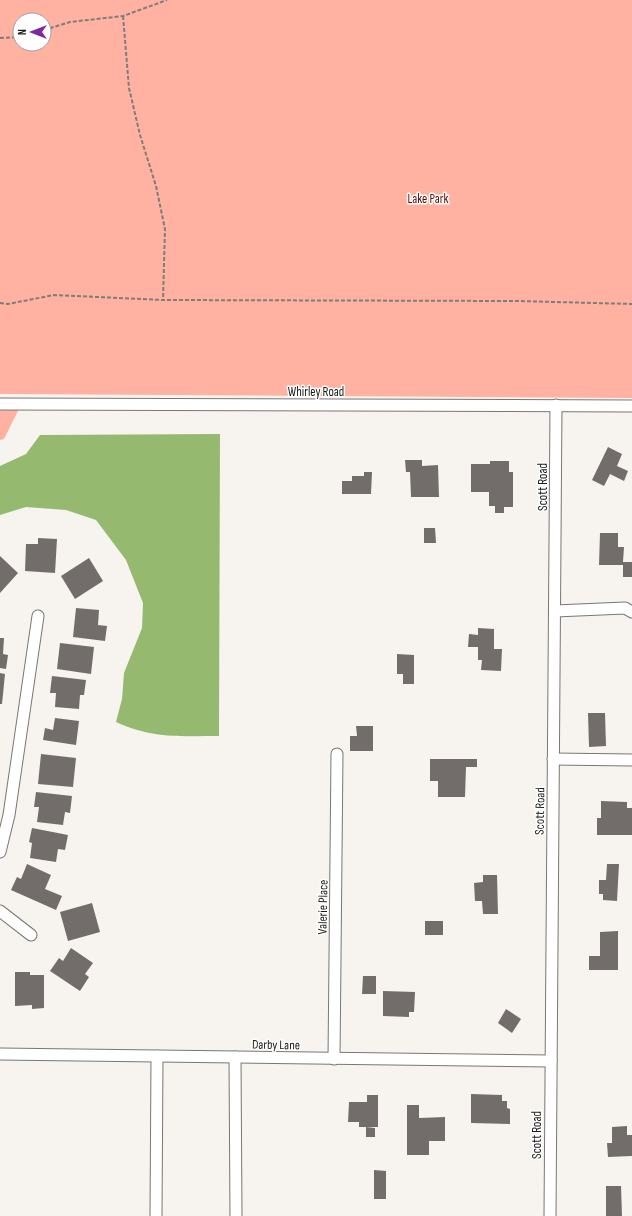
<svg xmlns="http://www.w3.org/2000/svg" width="632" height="1216" font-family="'Sofia Sans Condensed',sans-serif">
<rect width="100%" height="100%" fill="#f7f4ef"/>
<!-- green -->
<g fill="#ffb1a2" fill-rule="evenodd">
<path d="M0 0H632V398L0 394ZM20 20H44V44H20Z"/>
<path d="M0 409H19L4 439 0 440Z"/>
</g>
<!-- water -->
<path fill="#95ba6f" d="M220 434 219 736C180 736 153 739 116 722L122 699 124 673 142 628 143 603 126 560 96 520 66 510 26 507 0 515V466L26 454 40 435Z"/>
<!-- building -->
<g fill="#726d6a">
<path d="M608 447 622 454 617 466 628 471 624 481 610 474 604 486 592 480Z"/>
<path d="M405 460H422V466L438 465 439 497H411L410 472H406Z"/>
<path d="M490 461H509V472H513V507H504V513H495V506H489V492H471V464H490Z"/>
<path d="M364 472H372L371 494H342V481H352V476H364Z"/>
<path d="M424 528H435L436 543H424Z"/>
<path d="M600 533H618V547H624L623 562H632V577H623V565H599Z"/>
<path d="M38 538 57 539 55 573 25 571 26 544H38Z"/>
<path d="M0 556 18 573 0 593Z"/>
<path d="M89 558 103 581 75 599 61 576Z"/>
<path d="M76 608 99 610 98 625 107 626 105 641 73 637Z"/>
<path d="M478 628 494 629V649H502L501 671 481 670 482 660H478V647H468L469 634 478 635Z"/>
<path d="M0 638H4L3 654 8 655 6 669 0 668Z"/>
<path d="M60 643 94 647 91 674 57 669Z"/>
<path d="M397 654 414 655V684H403V674H397Z"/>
<path d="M0 673 5 674 2 704H0Z"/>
<path d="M52 676 86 680 84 695H80L79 709 55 707 56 693H50Z"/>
<path d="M588 713H605L606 746 589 747Z"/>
<path d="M55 718 79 721 76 745 43 740 45 728 53 730Z"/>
<path d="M356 726H373V751H350V736H357Z"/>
<path d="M41 754 76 758 73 787 38 784Z"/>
<path d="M430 759H477V767H466L465 797H438V781H430Z"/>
<path d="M36 792 72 796 70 813 65 812 63 825 37 822 39 807H34Z"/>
<path d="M601 801 627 802V808H632V835H597V818H601Z"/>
<path d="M32 828 68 835 65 850 58 849 56 862 30 858 32 843 29 842Z"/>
<path d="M27 864 51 875 45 889 62 896 56 910 11 890 17 877 21 879Z"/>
<path d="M607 864H619L617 901 603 900V894H599V880H606Z"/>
<path d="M483 875H497L498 914H483L482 901H475L474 883 483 882Z"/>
<path d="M92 903 100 932 68 941 60 912Z"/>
<rect x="425" y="921" width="18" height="14"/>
<path d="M618 931V970H589V956H600V932Z"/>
<path d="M71 948 93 963 85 974 89 977 80 991 50 971 59 958 63 961Z"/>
<path d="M15 972H30V975H44V1008L32 1009V1005L15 1006Z"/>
<path d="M363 976H376V994H362Z"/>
<path d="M383 991 415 992 414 1012H409V1017L383 1016Z"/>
<path d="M506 1009 521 1019 512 1033 498 1023Z"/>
<path d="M471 1094 502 1095V1101H507V1108L510 1109V1124L471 1123Z"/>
<path d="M367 1095H378V1127H359V1122H348L349 1102H367Z"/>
<path d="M407 1105H419V1118L445 1117V1141H429V1155H407Z"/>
<path d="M627 1126V1135H632V1156L608 1157 607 1143H612V1127Z"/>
<path d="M366 1127 375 1128V1137H366Z"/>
<path d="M374 1170 386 1171V1199H374Z"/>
<path d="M606 1186H621L622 1216H606Z"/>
</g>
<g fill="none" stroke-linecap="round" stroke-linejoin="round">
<!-- minor casing -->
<g stroke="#7a7773" stroke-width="13">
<g id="minor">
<path d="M0 404 632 406"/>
<path d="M555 611 625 608 632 612"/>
<path d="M553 759 632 760"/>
<path d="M0 852 9 815 38 616"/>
<path d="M0 911 31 935"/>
<path d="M0 1054 551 1061"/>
<path d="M235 1057 236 1216"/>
<path d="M334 1059 337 754"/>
<path d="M156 1216 157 1056"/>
<path d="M550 1216 556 405"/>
</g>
</g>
<!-- path -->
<g stroke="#7f7d79" stroke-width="2" stroke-dasharray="4 2" stroke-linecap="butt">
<path d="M123 16 129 88 140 135 156 186 165 229 163 300"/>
<path d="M44 30 70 22 123 16 167 0"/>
<path d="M0 38 20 37"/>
<path d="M0 303 8 304 54 295 163 300 517 301 632 304"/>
</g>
<!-- minor -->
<use href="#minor" stroke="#fff" stroke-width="11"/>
</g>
<g text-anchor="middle" stroke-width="3" stroke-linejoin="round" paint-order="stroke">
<!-- park labels -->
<g font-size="13" fill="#5a0c03" stroke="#fff">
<text x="428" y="203">Lake Park</text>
</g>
<!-- street labels -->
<g font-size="13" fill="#1a1917" stroke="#fff">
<text x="316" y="396">Whirley Road</text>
<text transform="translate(542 487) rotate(-90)" y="5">Scott Road</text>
<text transform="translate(539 811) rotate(-89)" y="5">Scott Road</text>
<text transform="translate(322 907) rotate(-89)" y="5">Valerie Place</text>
<text transform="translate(276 1044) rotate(1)" y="5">Darby Lane</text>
<text transform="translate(536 1135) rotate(-90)" y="5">Scott Road</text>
</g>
</g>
<!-- north arrow -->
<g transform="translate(32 32) rotate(270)"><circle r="19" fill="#ffffff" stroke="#a3a3a2"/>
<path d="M0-3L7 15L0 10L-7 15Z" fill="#7f2a98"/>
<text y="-6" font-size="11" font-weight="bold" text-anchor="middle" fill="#1a1917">N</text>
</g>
</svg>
